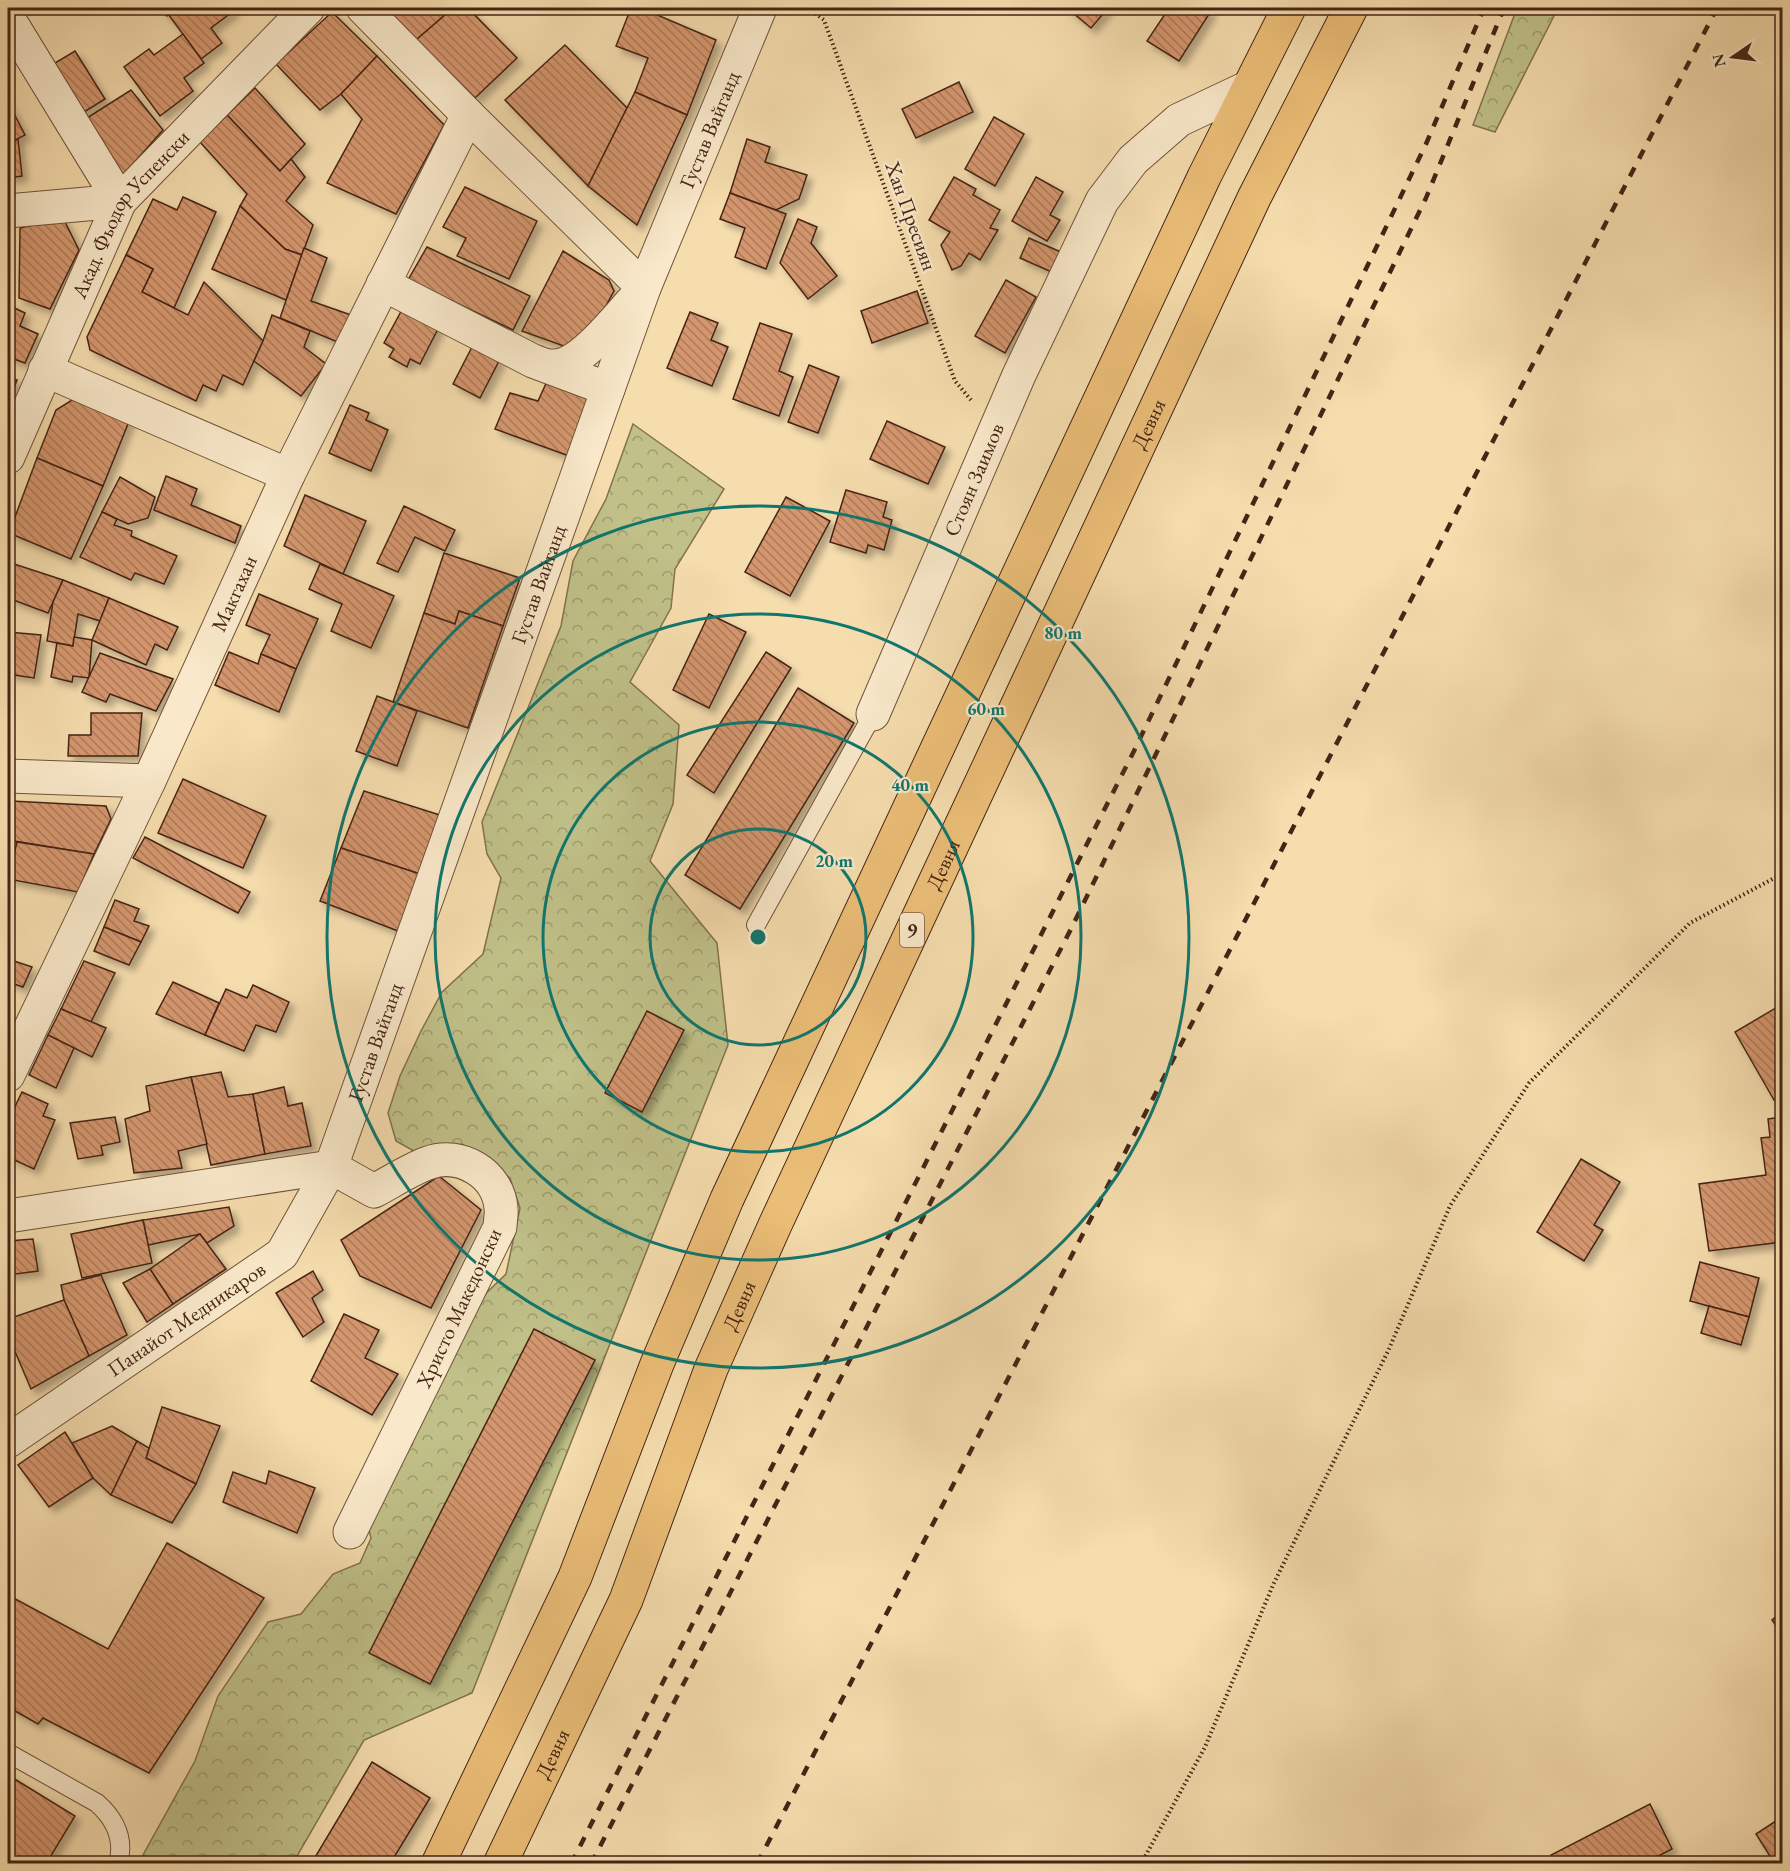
<svg xmlns="http://www.w3.org/2000/svg" width="1790" height="1871" font-family="'EB Garamond',serif">
<defs>
<pattern id="forest-crowns" width="20" height="18" patternUnits="userSpaceOnUse" patternTransform="scale(1.5)"><rect width="20" height="18" fill="#c0c088"/><path d="M2 6a3 3 0 1 1 6 0M12 15a3 3 0 1 1 6 0" fill="none" stroke="#9e9c6e"/></pattern>
<pattern id="building-back-hatch" width="6" height="6" patternUnits="userSpaceOnUse" patternTransform="scale(1.5)"><rect width="6" height="6" fill="#d4966e"/><path d="M-1 5l2 2M0 0l6 6M5-1l2 2" fill="none" stroke="#ae7a59"/></pattern>
<filter id="shadow"><feDropShadow dx="5.5" dy="5.5" stdDeviation="3" flood-color="#0004"/></filter>
</defs>
<rect width="100%" height="100%" fill="#f6ddae"/>
<filter id="stains"><feTurbulence type="fractalNoise" baseFrequency=".00333" numOctaves="4"/><feColorMatrix values="0 0 0 0 .2 0 0 0 0 .09 0 0 0 0 .02 0 0 0 .5 -.17"/></filter>
<radialGradient id="worn" r=".72"><stop offset=".6" stop-color="#630" stop-opacity="0"/><stop offset="1" stop-color="#630" stop-opacity=".3"/></radialGradient>
<!-- forest -->
<g fill="url(#forest-crowns)" stroke="#82724e" stroke-width="1.5">
<path d="M1517 8H1558L1495 132 1473 125Z"/>
<path d="M633 424 724 489 675 569 671 608 630 682 679 725 673 804 650 861 717 943 728 1045 472 1693 364 1740 293 1863 138 1864 195 1761 218 1696 268 1622 301 1614 333 1574 360 1563 371 1538 365 1514 388 1468 412 1445 418 1421 477 1302 506 1274 520 1208 510 1178 462 1144 419 1154 396 1141 388 1113 400 1076 421 1031 442 992 483 954 501 878 487 854 482 822 561 626 573 561 606 499Z"/>
</g>
<!-- building -->
<g fill="url(#building-back-hatch)" stroke="#452415" stroke-width="1.5" filter="url(#shadow)">
<path d="M161 8H177L167 16Z"/>
<path d="M177 8H233L235 10 211 28 222 43 201 59 168 14Z"/>
<path d="M386 8H453L416 40Z"/>
<path d="M453 8H468L517 58 475 98 416 40Z"/>
<path d="M631 8H641L716 40 687 115 635 92 648 58 616 46Z"/>
<path d="M1067 8H1108L1091 28Z"/>
<path d="M1169 8H1206L1211 11 1179 61 1147 41Z"/>
<path d="M332 12 377 56 341 94 320 110 276 64Z"/>
<path d="M183 34 204 63 184 78 193 91 160 116 124 67 149 49 154 55Z"/>
<path d="M565 45 627 108 588 186 505 100Z"/>
<path d="M75 51 105 99 76 117 45 69Z"/>
<path d="M377 56 444 125 396 214 327 183 362 119 341 94Z"/>
<path d="M959 82 973 112 916 138 902 109Z"/>
<path d="M255 88 305 144 280 171 227 115Z"/>
<path d="M131 90 163 130 124 174 113 173 79 123Z"/>
<path d="M635 92 687 115 637 225 588 186Z"/>
<path d="M8 102 25 135 8 144Z"/>
<path d="M227 115 280 171 291 159 305 177 286 201 313 225 302 255 285 249 240 206 247 194 200 142Z"/>
<path d="M994 117 1024 134 995 186 965 169Z"/>
<path d="M18 139 22 176 8 178V144Z"/>
<path d="M747 139 770 147 765 162 807 175 799 199 776 210 730 193Z"/>
<path d="M954 177 976 189 973 195 1000 210 990 228 998 230 980 260 969 253 961 266 952 270 941 245 950 232 929 220Z"/>
<path d="M1036 177 1063 192 1050 215 1060 220 1047 241 1012 221Z"/>
<path d="M465 187 537 221 509 279 457 256 466 238 443 227Z"/>
<path d="M730 193 786 214 766 269 735 257 745 228 720 219Z"/>
<path d="M183 197 216 212 174 308 142 292 153 269 126 255 153 199 177 210Z"/>
<path d="M240 206 285 249 302 255 286 300 212 269Z"/>
<path d="M63 218 79 250 50 309 19 298 20 228Z"/>
<path d="M798 219 817 227 811 243 837 276 808 299 780 263Z"/>
<path d="M1029 238 1063 253 1054 273 1020 258Z"/>
<path d="M427 247 530 296 513 330 408 280Z"/>
<path d="M304 248 327 258 311 301 351 315 340 343 280 318Z"/>
<path d="M563 251 609 280 614 291 594 328 572 349 522 331Z"/>
<path d="M126 255 153 269 142 292 188 315 204 282 263 341 243 385 223 375 216 391 203 385 196 401 90 350 87 337Z"/>
<path d="M1006 280 1036 297 1005 353 975 336Z"/>
<path d="M917 291 928 323 872 343 861 311Z"/>
<path d="M8 305 25 313 20 326 38 334 25 363 8 357Z"/>
<path d="M404 306 440 325 420 364 410 359 407 367 389 357 394 349 384 343Z"/>
<path d="M690 312 718 323 711 340 728 347 712 386 667 368Z"/>
<path d="M272 315 310 331 304 347 326 364 301 396 254 361 263 341Z"/>
<path d="M760 323 792 334 779 371 793 377 779 416 733 399Z"/>
<path d="M473 345 500 359 480 398 453 384Z"/>
<path d="M809 365 839 377 818 433 788 422Z"/>
<path d="M8 377 17 380 8 404Z"/>
<path d="M549 377 593 391 569 456 495 429 510 393 538 401Z"/>
<path d="M72 400 130 419 103 486 37 458 56 410Z"/>
<path d="M350 405 369 413 366 420 388 430 371 471 329 453Z"/>
<path d="M887 421 945 447 928 484 870 459Z"/>
<path d="M37 458 103 486 71 559 9 533Z"/>
<path d="M166 476 197 489 191 505 241 526 235 543 154 510Z"/>
<path d="M120 477 155 497 148 518 128 524 102 512Z"/>
<path d="M846 490 887 502 883 517 892 520 884 550 868 545 866 553 830 542Z"/>
<path d="M305 495 366 521 343 574 284 546Z"/>
<path d="M786 497 830 521 790 596 745 572Z"/>
<path d="M404 506 455 530 445 551 415 537 398 572 377 563Z"/>
<path d="M102 512 117 519 114 525 132 531 131 536 177 556 164 584 135 573 131 580 80 557Z"/>
<path d="M444 553 520 578 503 626 459 611 455 624 424 613Z"/>
<path d="M8 562 63 580 48 613 8 598Z"/>
<path d="M320 564 394 596 371 648 331 631 342 604 309 589Z"/>
<path d="M63 580 109 598 100 621 78 614 73 646 47 641 53 602Z"/>
<path d="M259 594 318 619 296 669 261 654 270 635 246 625Z"/>
<path d="M109 598 178 627 167 650 155 644 146 665 92 640Z"/>
<path d="M459 611 503 626 468 728 393 702 424 613 455 624Z"/>
<path d="M709 614 746 632 709 708 673 690Z"/>
<path d="M8 632 41 635 34 678 8 674Z"/>
<path d="M74 637 92 640 89 678 73 676 72 682 51 677 57 643 73 646Z"/>
<path d="M229 652 258 664 261 654 296 669 279 712 215 685Z"/>
<path d="M766 652 791 668 714 793 687 775Z"/>
<path d="M100 653 173 679 156 711 110 694 106 702 82 692Z"/>
<path d="M798 688 854 723 740 909 685 875Z"/>
<path d="M377 696 417 711 397 766 356 751Z"/>
<path d="M91 713H142L138 756H68L69 735H91Z"/>
<path d="M183 779 266 816 243 868 158 833Z"/>
<path d="M364 791 443 816 420 874 341 848Z"/>
<path d="M11 801 106 806 111 819 94 854 8 840V825Z"/>
<path d="M145 837 250 892 238 913 133 858Z"/>
<path d="M17 842 94 854 78 892 8 879Z"/>
<path d="M341 848 420 874 398 931 320 901Z"/>
<path d="M115 900 139 909 134 921 149 926 141 942 104 927Z"/>
<path d="M104 927 141 942 129 965 94 951Z"/>
<path d="M8 959 32 967 23 987 8 982Z"/>
<path d="M84 961 115 973 91 1022 61 1009Z"/>
<path d="M173 982 219 1003 205 1035 156 1014Z"/>
<path d="M253 985 289 1002 276 1032 256 1025 244 1051 205 1035 226 989 247 998Z"/>
<path d="M1779 1006 1782 1013V1095L1774 1100 1735 1032Z"/>
<path d="M61 1009 106 1028 92 1057 48 1035Z"/>
<path d="M647 1011 684 1030 642 1112 605 1093Z"/>
<path d="M48 1035 74 1048 56 1088 29 1075Z"/>
<path d="M221 1072 228 1097 253 1094 265 1154 211 1165 191 1077Z"/>
<path d="M191 1077 207 1144 178 1151 182 1168 134 1173 125 1119 150 1111 146 1086Z"/>
<path d="M284 1087 288 1106 302 1103 311 1146 265 1154 253 1094Z"/>
<path d="M22 1092 48 1104 43 1116 55 1120 34 1169 8 1157V1121Z"/>
<path d="M115 1117 120 1142 101 1146 103 1155 78 1159 70 1123Z"/>
<path d="M1782 1117V1242L1709 1251 1699 1184 1766 1175 1761 1138 1770 1137 1768 1119Z"/>
<path d="M1581 1159 1620 1182 1594 1225 1603 1230 1584 1261 1537 1232Z"/>
<path d="M439 1176 481 1210 431 1308 360 1276 341 1240Z"/>
<path d="M229 1207 234 1226 207 1243 200 1234 148 1245 143 1220Z"/>
<path d="M143 1220 152 1263 82 1278 71 1234Z"/>
<path d="M200 1234 226 1269 173 1304 150 1269Z"/>
<path d="M33 1239 38 1271 8 1275V1241Z"/>
<path d="M1700 1262 1759 1278 1749 1317 1690 1301Z"/>
<path d="M150 1269 173 1304 147 1322 123 1283Z"/>
<path d="M313 1271 323 1290 312 1298 324 1322 303 1337 276 1293Z"/>
<path d="M101 1275 127 1335 89 1356 64 1300 61 1285Z"/>
<path d="M64 1300 89 1356 31 1389 8 1335V1319Z"/>
<path d="M1709 1306 1749 1317 1741 1345 1701 1333Z"/>
<path d="M344 1314 379 1330 365 1358 398 1374 372 1415 311 1381Z"/>
<path d="M534 1329 595 1360 430 1684 369 1653Z"/>
<path d="M162 1407 220 1426 196 1484 146 1458Z"/>
<path d="M112 1426 137 1441 111 1495 93 1478 72 1443Z"/>
<path d="M65 1432 93 1478 49 1507 18 1465Z"/>
<path d="M137 1441 149 1448 146 1458 196 1484 172 1523 111 1495Z"/>
<path d="M269 1471 315 1488 297 1533 223 1502 233 1472 266 1484Z"/>
<path d="M167 1543 264 1598 149 1773 43 1718 38 1724 8 1707V1595L108 1649Z"/>
<path d="M1782 1612V1635L1772 1620Z"/>
<path d="M372 1762 430 1798 390 1864H311Z"/>
<path d="M8 1775 75 1816 46 1864H8Z"/>
<path d="M1650 1804 1672 1849 1643 1864H1555L1551 1855Z"/>
<path d="M1782 1817V1864H1775L1756 1834Z"/>
</g>
<g fill="none" stroke-linecap="round" stroke-linejoin="round">
<!-- service casing -->
<g stroke="#71523b" stroke-width="20">
<g id="service">
<path d="M756 925 873 714"/>
<path d="M8 1753 97 1803C115 1819 125 1839 118 1864"/>
</g>
</g>
<!-- minor casing -->
<g stroke="#71523b" stroke-width="35">
<g id="minor">
<path d="M363 8 468 115 644 288C625 308 587 359 561 365 557 366 551 366 547 366"/>
<path d="M8 18 120 201 8 211"/>
<path d="M383 284 533 361 608 389"/>
<path d="M45 370 288 475"/>
<path id="s1" d="M8 457 120 201 308 8"/>
<path id="s2" d="M873 714 1019 375 1102 201 1133 160 1179 120 1249 87"/>
<path d="M8 776 149 781"/>
<path id="s3" d="M8 1075 149 781 288 475 468 115"/>
<path d="M8 1216 331 1167 374 1191C391 1182 411 1169 428 1163 461 1151 498 1174 501 1208 502 1214 500 1221 500 1227L350 1532"/>
<path id="s4" d="M8 1441 282 1254 331 1167 644 288 760 8"/>
</g>
</g>
<!-- trunk casing -->
<g stroke="#452415" stroke-width="35">
<g id="trunk">
<path d="M438 1864 575 1577 657 1364 727 1199 1204 177 1289 8"/>
<path id="s5" d="M500 1864 626 1600 711 1369 775 1225 1254 198 1351 8"/>
</g>
</g>
<!-- path -->
<g stroke="#452415" stroke-width="4" stroke-dasharray="1.5 3" stroke-linecap="butt">
<path d="M808 8 824 20 955 381 971 400"/>
<path d="M1141 1864 1205 1747 1273 1585 1389 1349 1450 1206 1529 1083 1690 923 1782 874"/>
</g>
<!-- service -->
<use href="#service" stroke="#f9e9ca" stroke-width="18"/>
<!-- minor -->
<use href="#minor" stroke="#f9e9ca" stroke-width="33"/>
<!-- trunk -->
<use href="#trunk" stroke="#ebbe77" stroke-width="33"/>
<!-- rail -->
<g stroke="#452415" stroke-width="4.5" stroke-dasharray="10 10" stroke-linecap="butt">
<path d="M571 1864 1134 751 1426 144 1484 8"/>
<path d="M591 1864 1071 929 1426 198 1504 8"/>
<path d="M757 1864 1717 8"/>
</g>
</g>
<!-- distance rings -->
<g fill="none" stroke="#0f766e" stroke-width="3">
<circle cx="758" cy="937" r="108"/>
<circle cx="758" cy="937" r="215"/>
<circle cx="758" cy="937" r="323"/>
<circle cx="758" cy="937" r="431"/>
</g>
<g text-anchor="middle" stroke-width="4.5" stroke-linejoin="round" paint-order="stroke">
<!-- shield labels -->
<rect fill="#f9e9ca" stroke="#7b5f4b" stroke-width="1.5" x="900" y="913" width="24" height="34" rx="4.5"/>
<g font-size="20" font-weight="bold" fill="#452415">
<text x="912" y="937">9</text>
</g>
<!-- street labels -->
<g font-size="21" fill="#452415" stroke="#f9e9ca">
<text dy="7" stroke="none"><textPath href="#s4" startOffset="1536">Густав Вайганд</textPath></text>
<text dy="7" stroke="none"><textPath href="#s1" startOffset="274">Акад. Фьодор Успенски</textPath></text>
<text transform="translate(911 216) rotate(70)" y="7">Хан Пресиян</text>
<text dy="7" stroke="none"><textPath href="#s5" startOffset="1580">Девня</textPath></text>
<text dy="7" stroke="none"><textPath href="#s2" startOffset="255">Стоян Заимов</textPath></text>
<text dy="7" stroke="none"><textPath href="#s4" startOffset="1050">Густав Вайганд</textPath></text>
<text dy="7" stroke="none"><textPath href="#s3" startOffset="532">Макгахан</textPath></text>
<text dy="7" stroke="none"><textPath href="#s5" startOffset="1094">Девня</textPath></text>
<text dy="7" stroke="none"><textPath href="#s4" startOffset="564">Густав Вайганд</textPath></text>
<text dy="7" stroke="none"><textPath href="#s5" startOffset="608">Девня</textPath></text>
<text transform="translate(459 1308) rotate(-65)" y="7">Христо Македонски</text>
<text dy="7" stroke="none"><textPath href="#s4" startOffset="216">Панайот Медникаров</textPath></text>
<text dy="7" stroke="none"><textPath href="#s5" startOffset="122">Девня</textPath></text>
</g>
</g>
<circle cx="758" cy="937" r="9" fill="#0f766e" stroke="#f9e9ca" stroke-width="3"/>
<g font-size="18" text-anchor="middle" font-weight="bold" fill="#0f766e" stroke="#f9e9ca" stroke-width="4.5" stroke-linejoin="round" paint-order="stroke">
<text x="1063" y="639">80 m</text>
<text x="986" y="715">60 m</text>
<text x="910" y="791">40 m</text>
<text x="834" y="867">20 m</text>
</g>
<!-- margin -->
<rect width="1790" height="1871" fill="none" stroke="#f6ddae" stroke-width="30"/>
<rect x="9" y="9" width="1772" height="1853" fill="none" stroke="#452415" stroke-width="3"/>
<rect x="15" y="15" width="1760" height="1841" fill="none" stroke="#452415" stroke-width="1.5"/>
<!-- north arrow -->
<g transform="translate(1733 57) rotate(256)" stroke="#f9e9ca" stroke-width="4.5" paint-order="stroke">
<path d="M0-4.5L10 22L0 15L-10 22Z" fill="#452415"/>
<text y="-9" font-size="16" font-weight="bold" text-anchor="middle" fill="#452415">N</text>
</g>
<rect width="100%" height="100%" filter="url(#stains)"/>
<rect width="100%" height="100%" fill="url(#worn)"/>
</svg>
